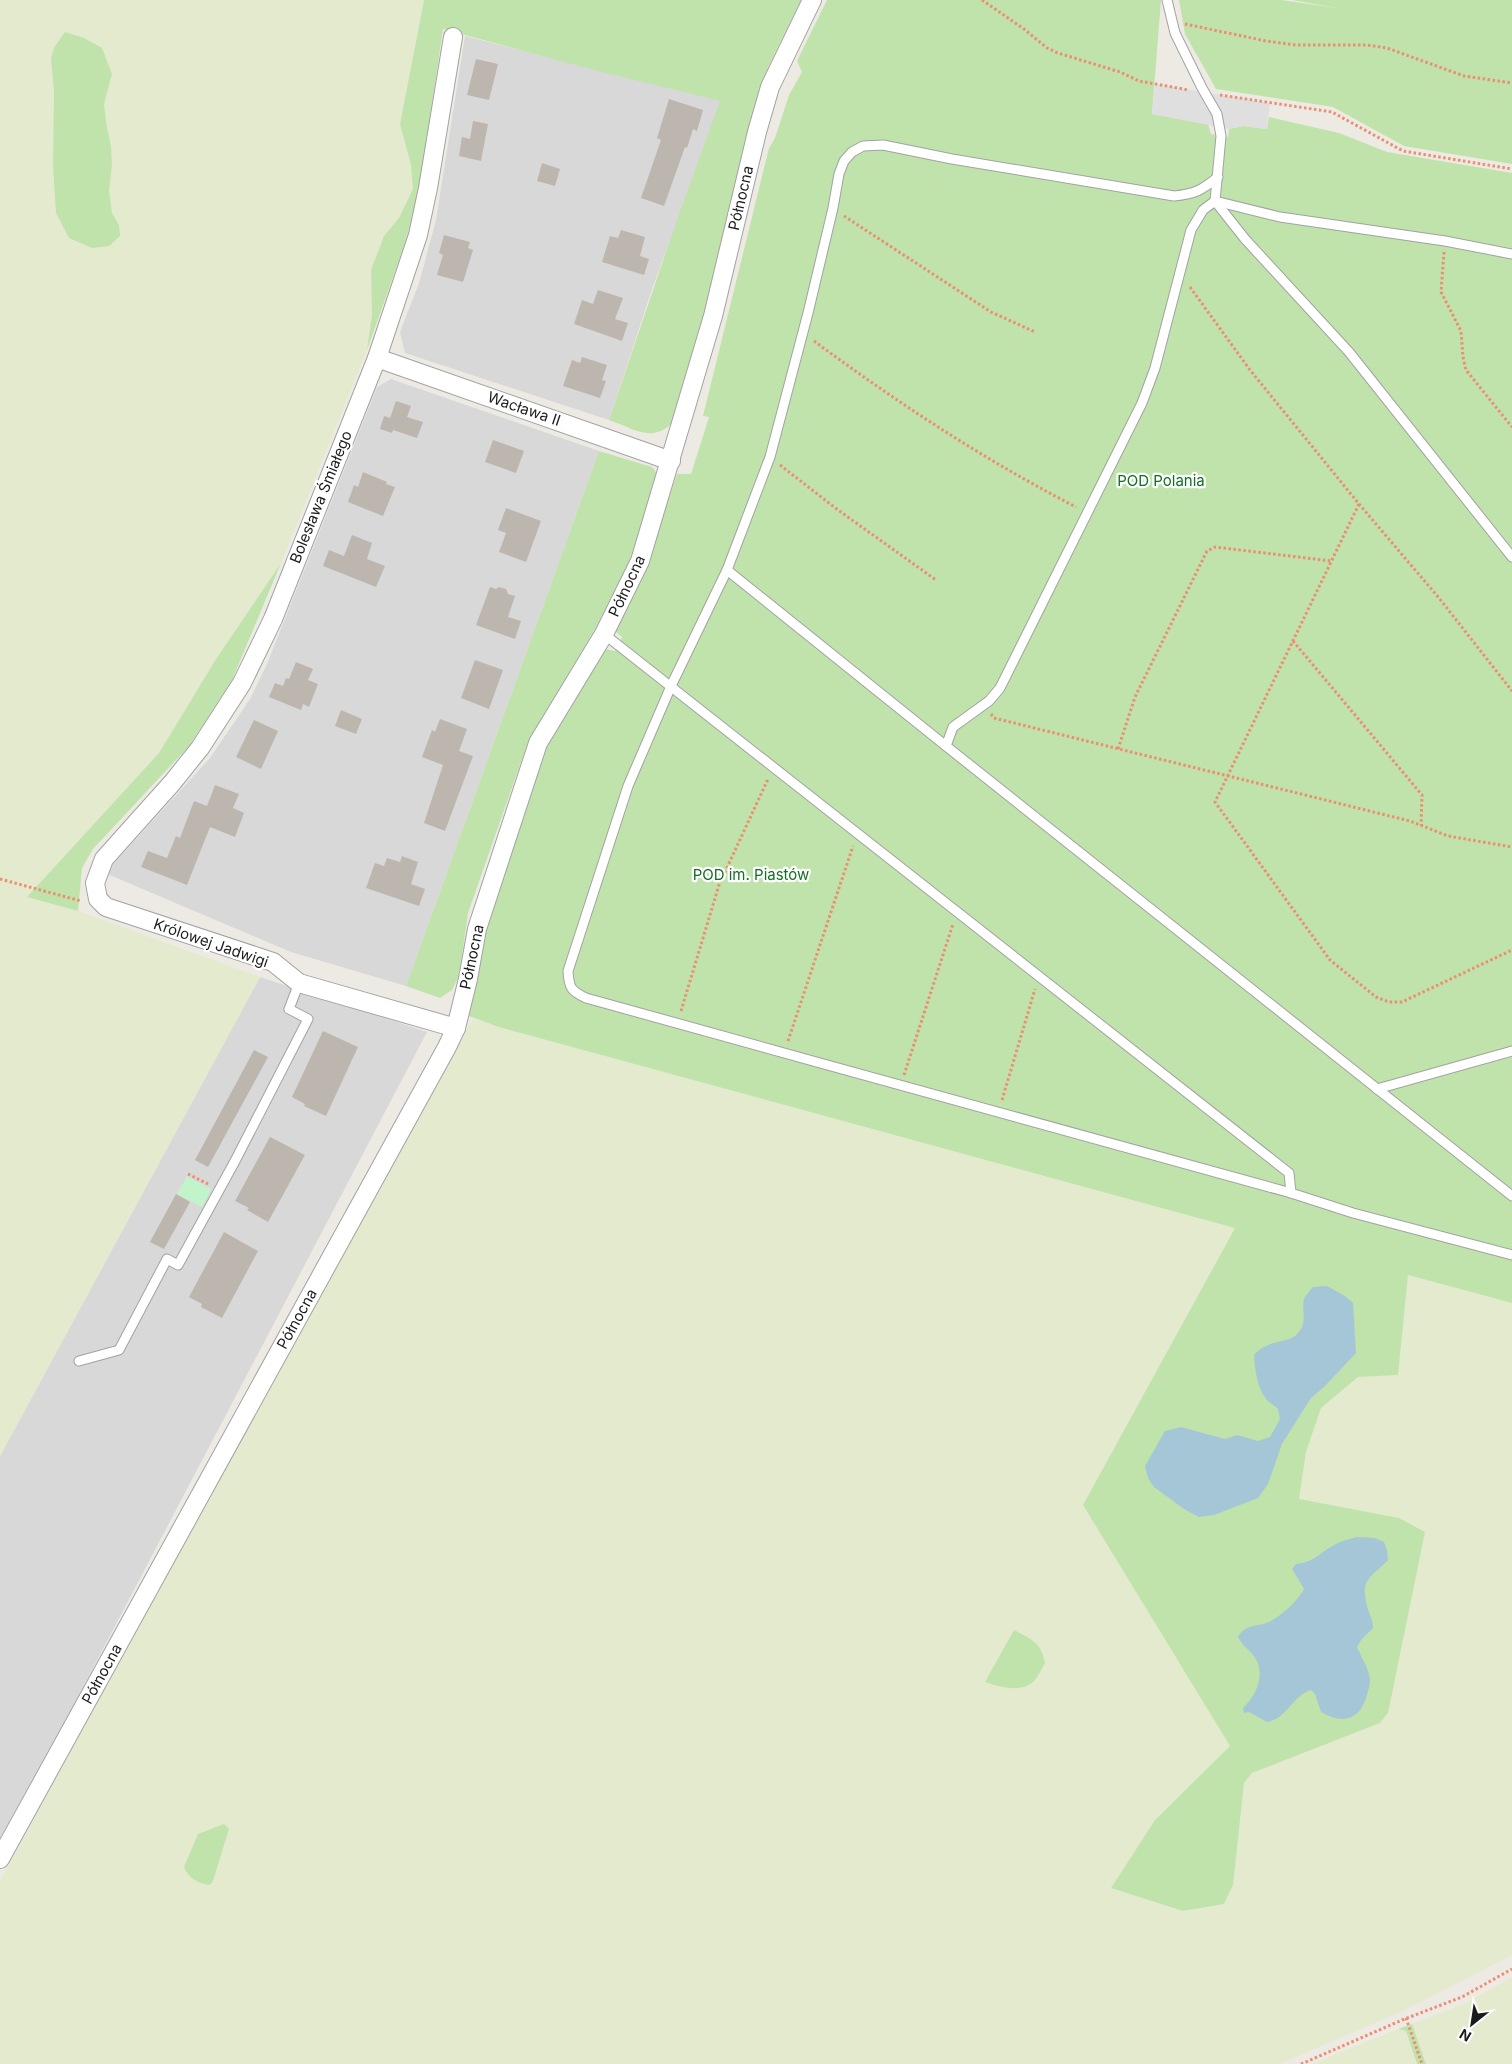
<svg xmlns="http://www.w3.org/2000/svg" width="1512" height="2064" font-family="Inter,sans-serif">
<rect width="100%" height="100%" fill="#eceae2"/>
<!-- residential -->
<g fill="#d9d8d8">
<path d="M465 36 721 101 652 289 609 420 405 353 400 332 419 283 436 220Z"/>
<path d="M391 379 599 451 406 986 291 952 105 873 210 758 250 699 267 664 377 387Z"/>
<path d="M260 977 427 1032 73 1706 0 1838V1456Z"/>
</g>
<!-- farmland -->
<g fill="#e4eace">
<path d="M0 0H424L400 124 411 165 413 189 399 218 384 236 371 270 372 315 367 350 281 563 216 659 159 753 28 897 78 911 260 977 0 1456Z"/>
<path d="M473 1019 1235 1228 1083 1505 1230 1746 1155 1820 1111 1888 1183 1911 1224 1904 1233 1885 1244 1783 1252 1773 1380 1723 1388 1713 1398 1518 1299 1500 1306 1452 1321 1408 1358 1377 1398 1375 1408 1275 1512 1303V1955L1405 2010 1279 2064H0V1881L263 1397Z"/>
<path d="M1512 1977V2064H1426L1412 2024 1466 2003Z"/>
<path d="M1398 2029 1406 2031 1417 2064H1312Z"/>
</g>
<!-- grass -->
<g fill="#c0e3ab">
<path d="M424 0H801L769 65 754 110 703 319 674 421C653 444 635 429 609 420L674 228 720 101 594 70 443 29 418 198 403 249 367 350 372 315 371 270 384 236 399 218 413 189 411 165 400 124Z"/>
<path d="M827 0H1161L1152 114 1208 124 1211 134 1228 137 1229 129 1244 126 1267 129 1269 117 1339 133 1387 152 1512 173V1303L1408 1275 1398 1375 1358 1377 1321 1408 1306 1452 1299 1499 1399 1518 1425 1532 1388 1713 1380 1723 1252 1773 1244 1783 1233 1885 1224 1904 1183 1911 1111 1888 1155 1820 1230 1746 1083 1505 1235 1228 499 1027 466 1015 482 938 544 750 604 649 615 651 622 637 615 631 648 559 677 474H691L709 417 703 416 769 148 775 138 789 95 802 72 797 61Z"/>
<path d="M1179 0H1281L1337 8 1292 0H1512V164L1404 146 1333 107 1216 89 1185 34Z"/>
<path d="M65 32 84 38 102 48 112 74 104 104 106 122 111 147 112 165 109 190 112 213 119 225 120 236 109 246 92 248 69 238 56 213 53 166 54 93 51 58 54 48Z"/>
<path d="M599 451 652 467 658 475 629 562 595 629 528 742 468 913 459 976 452 990 440 998 406 986Z"/>
<path d="M281 563 232 680 189 746 93 849 82 868 78 911 27 897 159 753 216 659Z"/>
<path d="M1014 1630C1031 1639 1042 1643 1045 1663 1042 1668 1039 1675 1035 1680 1022 1694 1001 1687 985 1682Z"/>
<path d="M224 1824 229 1829 213 1881 210 1885C199 1884 188 1878 184 1867L198 1834Z"/>
<path d="M1412 2024 1426 2064H1417L1406 2031 1398 2029Z"/>
</g>
<!-- park -->
<path fill="#c1f4cb" d="M187 1176 211 1189 202 1207 177 1194Z"/>
<!-- parking -->
<path fill="#dfdfdf" d="M1155 84 1270 103 1267 129 1244 126 1229 129 1152 114Z"/>
<!-- water -->
<g fill="#a5c6d6">
<path d="M1327 1286 1345 1296 1353 1303 1356 1353 1324 1387 1311 1398 1282 1444 1268 1484 1258 1498 1214 1515 1199 1517 1184 1509 1154 1487 1148 1478 1145 1466 1165 1431 1181 1427 1225 1439 1237 1435 1258 1441 1270 1437 1280 1419 1278 1409C1274 1405 1269 1403 1266 1399 1257 1387 1255 1370 1254 1355 1270 1337 1288 1345 1298 1333 1308 1322 1301 1312 1304 1299 1306 1295 1310 1290 1313 1287Z"/>
<path d="M1357 1537 1375 1538 1384 1542 1387 1550 1388 1560C1371 1578 1360 1578 1367 1606 1369 1614 1373 1619 1373 1628L1361 1640 1357 1647C1361 1657 1369 1668 1370 1680 1370 1685 1368 1691 1367 1695 1360 1720 1343 1725 1321 1712L1315 1694 1311 1690C1292 1696 1287 1719 1267 1722L1249 1712 1244 1713 1243 1708C1257 1695 1267 1672 1253 1655 1248 1649 1242 1645 1238 1637 1245 1624 1257 1627 1269 1622 1282 1615 1297 1602 1304 1589L1292 1569 1296 1564C1315 1562 1319 1553 1334 1545 1341 1541 1350 1539 1357 1537Z"/>
</g>
<!-- building -->
<g fill="#bcb6af">
<path d="M476 59 498 64 489 100 467 95Z"/>
<path d="M669 99 703 110 697 131 693 129 687 148 685 147 664 206 641 198 661 140 657 138Z"/>
<path d="M473 121 488 124 481 161 459 156 462 137 470 139Z"/>
<path d="M542 163 560 169 555 186 537 181Z"/>
<path d="M621 230 645 237 640 256 649 259 644 275 602 262 610 236 618 238Z"/>
<path d="M444 235 470 242 468 248 473 250 463 282 437 275 443 255 439 253Z"/>
<path d="M598 290 623 298 615 319 628 323 622 341 574 324 582 300 593 304Z"/>
<path d="M582 357 607 365 602 380 606 381 600 398 563 386 572 360 580 363Z"/>
<path d="M396 401 411 406 407 417 423 422 417 438 393 430 392 433 380 429 384 416 390 418Z"/>
<path d="M493 440 524 451 516 473 485 462Z"/>
<path d="M363 472 387 482 386 484 395 487 383 516 348 502 354 485 358 487Z"/>
<path d="M506 508 541 521 526 562 499 552 506 533 498 530Z"/>
<path d="M352 535 372 543 367 559 385 566 376 587 323 566 329 550 344 556Z"/>
<path d="M490 587 496 589 499 587 506 589 508 594 515 596 508 617 521 621 515 639 476 625Z"/>
<path d="M475 660 503 670 489 709 461 698Z"/>
<path d="M296 662 313 669 308 680 318 684 309 707 303 704 301 710 269 697 275 683 283 686 286 678 289 679Z"/>
<path d="M341 710 362 719 356 734 335 726Z"/>
<path d="M440 719 467 729 459 751 473 756 445 831 424 823 443 765 422 757 432 730 435 732Z"/>
<path d="M254 720 278 731 261 769 236 757Z"/>
<path d="M215 785 239 794 233 808 244 813 235 837 210 827 187 885 141 867 148 851 167 858 176 836 180 838 194 801 207 806Z"/>
<path d="M402 856 418 862 411 884 425 889 419 906 366 888 375 863 384 866 387 858 400 862Z"/>
<path d="M323 1031 358 1047 326 1116 304 1106 305 1104 292 1097Z"/>
<path d="M254 1050 268 1057 208 1167 195 1160Z"/>
<path d="M270 1137 305 1155 268 1222 247 1210 249 1208 235 1201Z"/>
<path d="M176 1194 190 1202 164 1249 150 1242Z"/>
<path d="M224 1232 258 1251 222 1318 201 1307 202 1304 189 1297Z"/>
</g>
<g fill="none" stroke-linecap="round" stroke-linejoin="round">
<!-- lane casing -->
<g stroke="#a2a2a2" stroke-width="11">
<g id="lane">
<path d="M1167 0 1175 33 1202 88 1217 114 1221 136 1215 201 1245 239 1349 352 1512 557"/>
<path d="M1215 201 1203 210 1191 230 1155 368 1142 403 1000 688 989 701 953 727 946 746 1512 1196"/>
<path d="M1215 201 1280 217 1445 241 1512 254"/>
<path d="M727 570 671 686 628 786 568 971C569 988 571 991 586 998 821 1063 1056 1129 1291 1193L1353 1213 1512 1255"/>
<path d="M604 634 1289 1173 1291 1193"/>
<path d="M946 746 727 570 770 457 808 313 833 208 839 174 844 161 852 152 863 146 883 145 952 159 1174 196C1195 194 1202 190 1218 177"/>
<path d="M1377 1089 1512 1051"/>
<path d="M79 1361 119 1350 167 1259 178 1265 235 1161 308 1019 289 1009 299 983"/>
</g>
</g>
<!-- street casing -->
<g stroke="#a2a2a2" stroke-width="20">
<g id="street">
<path d="M453 37 428 188 418 235 377 358 273 619 242 683 200 748 172 783 104 859 95 883 98 899 106 907 273 962 299 983 456 1028"/>
<path d="M377 358 671 461"/>
<path d="M0 1859 447 1047 456 1028 468 979 477 929 538 743 604 634 640 561 713 316 757 132 770 87 812 0"/>
</g>
</g>
<!-- path -->
<g stroke="#ed8d72" stroke-width="3" stroke-dasharray="2.5 2.5" stroke-linecap="butt">
<path d="M982 0 1024 29 1047 48 1058 53 1120 72 1139 81 1189 90"/>
<path d="M1185 24 1266 41 1296 45H1367L1387 48 1464 76 1512 83"/>
<path d="M1220 95 1332 112 1403 151 1512 169"/>
<path d="M844 216 991 312 1035 332"/>
<path d="M1444 252 1441 292 1461 331 1463 357 1466 370 1512 427"/>
<path d="M1190 287 1250 370 1359 504 1439 598 1512 691"/>
<path d="M814 341C898 403 983 459 1076 507"/>
<path d="M780 465 838 510 936 580"/>
<path d="M1359 504 1215 802 1330 960 1376 997 1389 1002H1402L1512 950"/>
<path d="M1293 641 1422 795 1421 825"/>
<path d="M991 714 994 718 1410 821 1448 836 1512 847"/>
<path d="M1118 749 1135 697 1207 551 1215 547 1331 561"/>
<path d="M0 879 81 901"/>
<path d="M681 1011 719 885 768 779"/>
<path d="M788 1041 853 846"/>
<path d="M904 1075 953 924"/>
<path d="M1002 1100 1035 989"/>
<path d="M188 1174 208 1184"/>
<path d="M1406 2018 1422 2064"/>
<path d="M1301 2064 1402 2020 1462 1997 1512 1969"/>
</g>
<!-- lane -->
<use href="#lane" stroke="#fff" stroke-width="9"/>
<!-- street -->
<use href="#street" stroke="#fff" stroke-width="18"/>
</g>
<g text-anchor="middle" stroke-width="4.5" stroke-linejoin="round" paint-order="stroke">
<!-- street labels -->
<g font-size="15" fill="#1b1b1b" stroke="#fff">
<text transform="translate(741 198) rotate(-77)" y="5">Północna</text>
<text transform="translate(524 409) rotate(19)" y="5">Wacława II</text>
<text transform="translate(321 497) rotate(-68)" y="5">Bolesława Śmiałego</text>
<text transform="translate(627 586) rotate(-65)" y="5">Północna</text>
<text transform="translate(211 943) rotate(19)" y="5">Królowej Jadwigi</text>
<text transform="translate(472 957) rotate(-78)" y="5">Północna</text>
<text transform="translate(297 1319) rotate(-61)" y="5">Północna</text>
<text transform="translate(102 1674) rotate(-61)" y="5">Północna</text>
</g>
<!-- park labels -->
<g font-size="15" fill="#146f26" stroke="#fff">
<text x="1161" y="486">POD Polania</text>
<text x="751" y="880">POD im. Piastów</text>
</g>
</g>
<!-- north arrow -->
<g transform="translate(1472 2024) rotate(210)" stroke="#ffffff" stroke-width="4" paint-order="stroke">
<path d="M0-4L9 19L0 12L-9 19Z" fill="#1b1b1b"/>
<text y="-8" font-size="14" font-weight="bold" text-anchor="middle" fill="#1b1b1b">N</text>
</g>
</svg>
